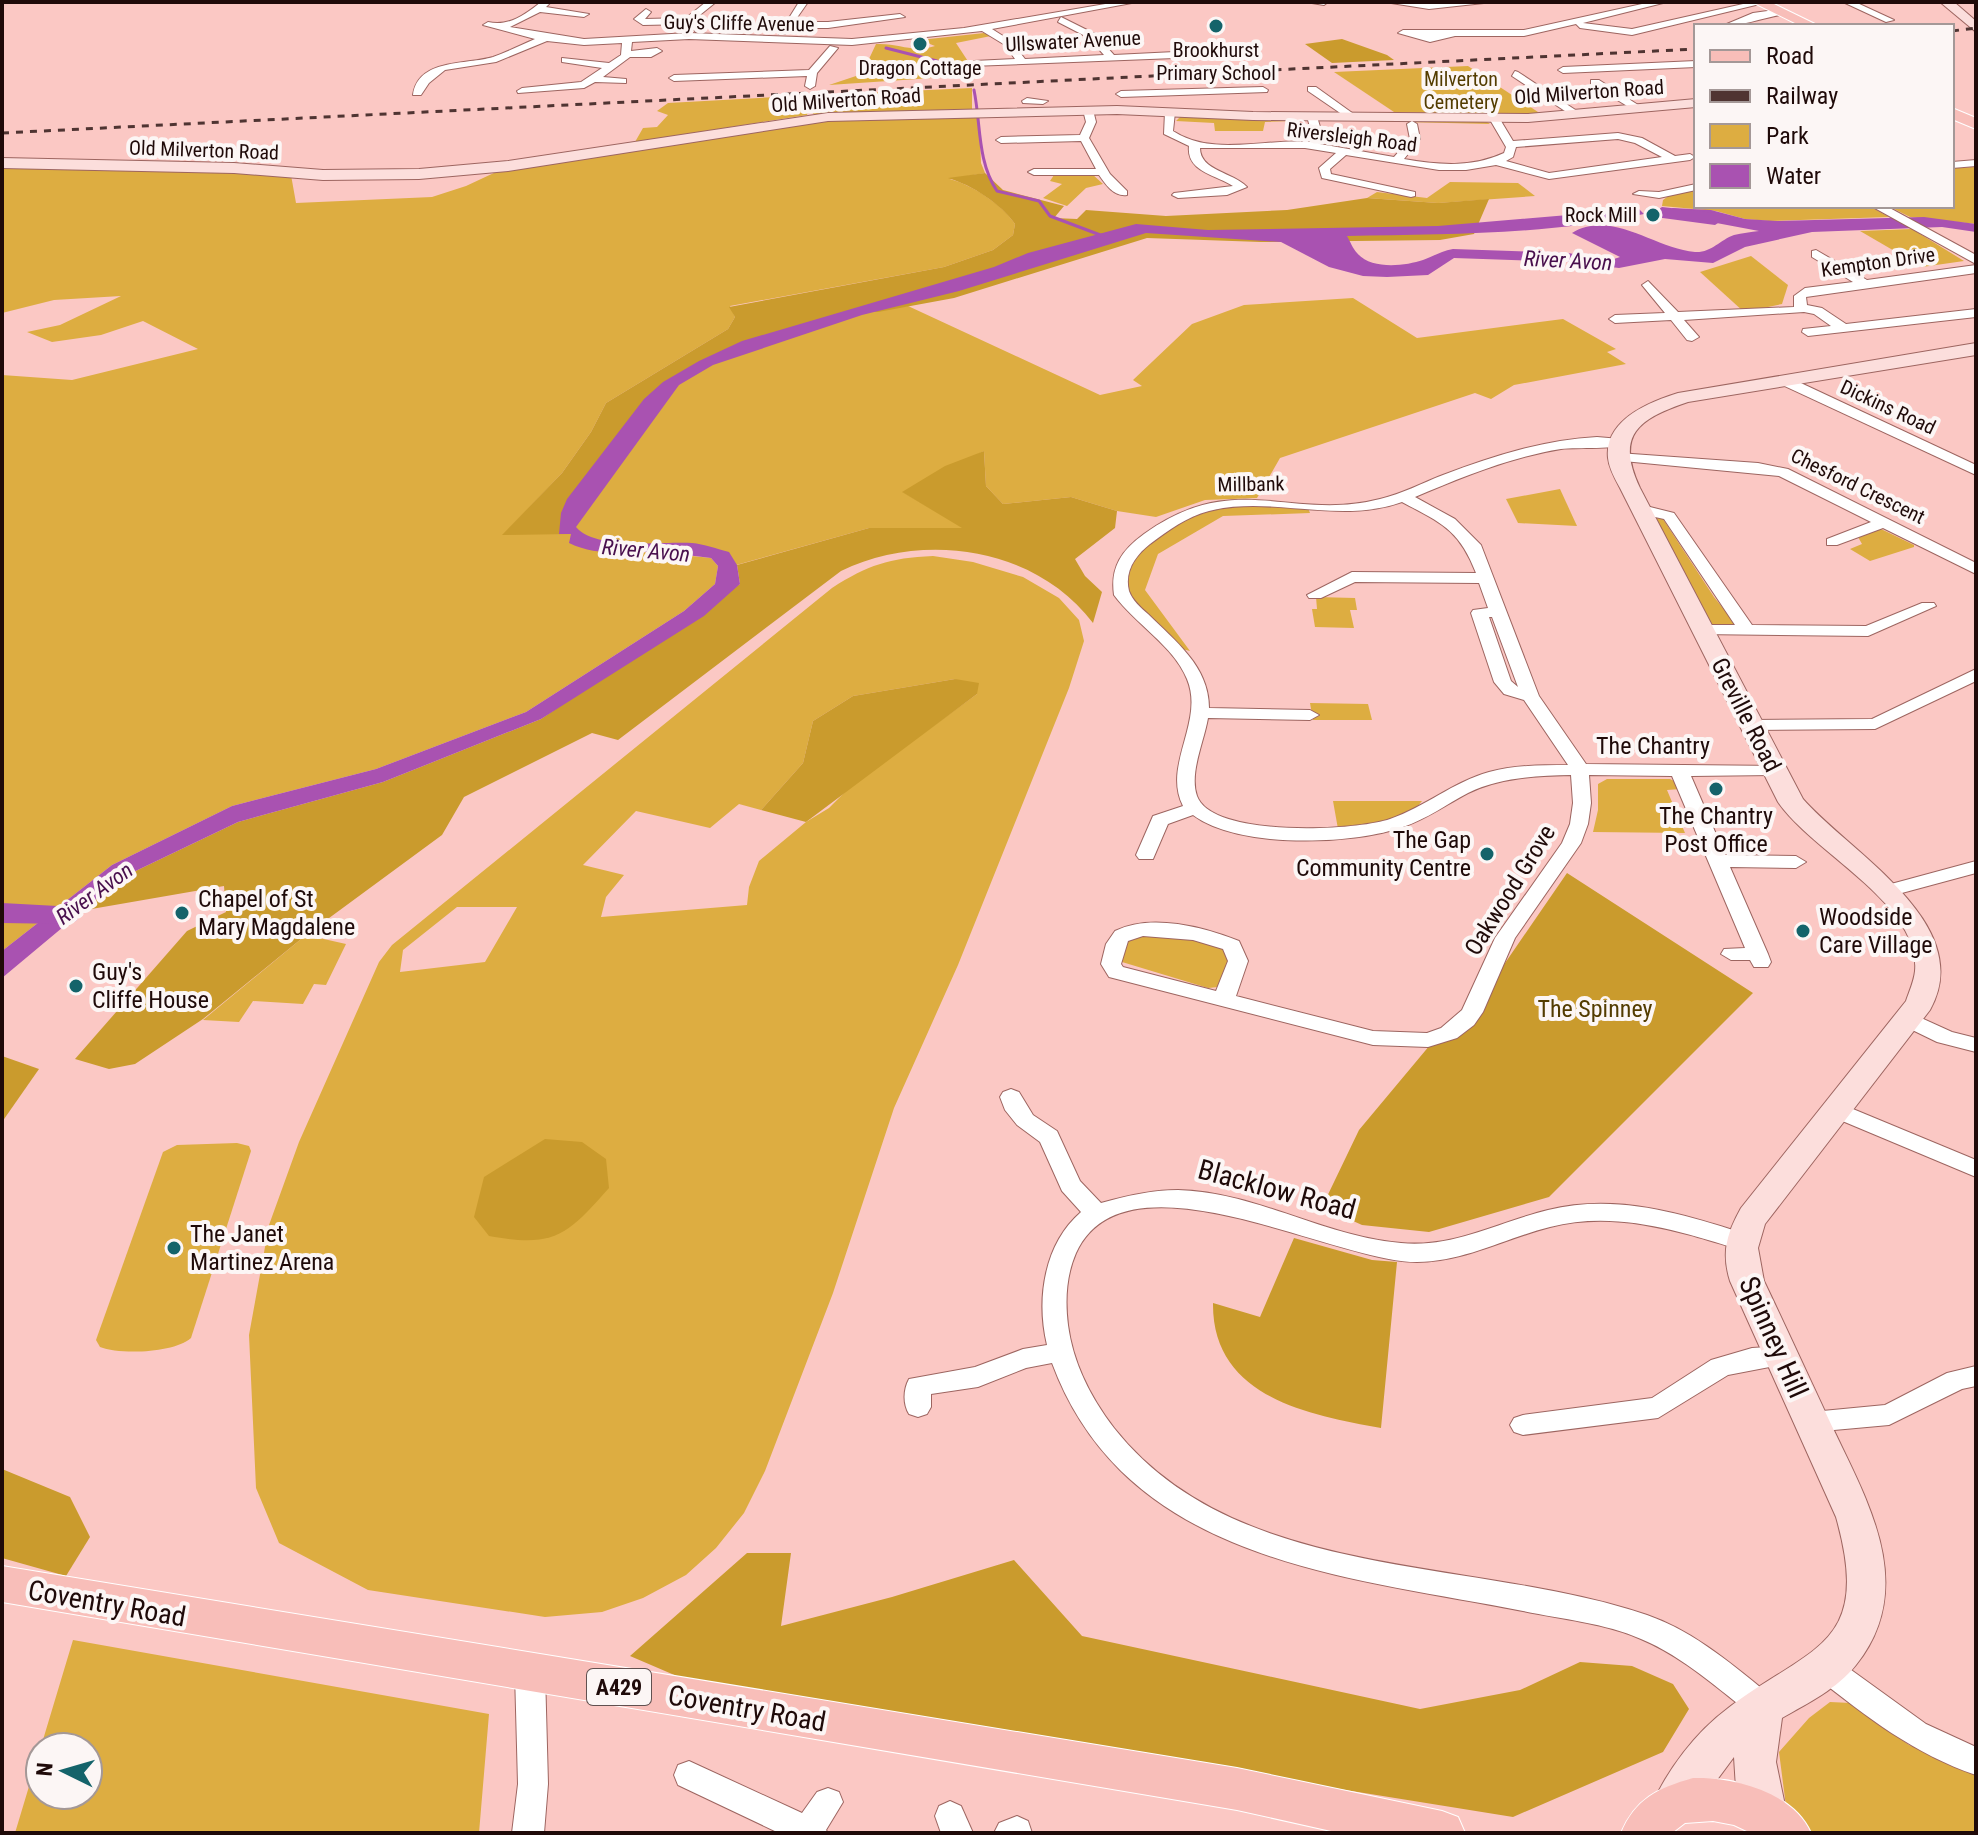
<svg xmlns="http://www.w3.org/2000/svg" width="1978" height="1835" font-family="'Roboto Condensed',sans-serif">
<rect width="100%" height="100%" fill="#fbc8c4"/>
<!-- green -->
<g fill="#ddad41" fill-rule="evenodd">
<path d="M984 33 991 36 956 43 977 75 829 85 862 74 876 44C901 43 910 53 935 46L920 40Z"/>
<path d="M1468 66 1544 116 1394 112 1334 72Z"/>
<path d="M972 88V109L813 114 815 105H810L807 115 635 142 643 128 657 127 668 115 657 111 668 103 813 95 811 103H816L819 95Z"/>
<path d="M979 115 981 163 985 173 950 179C974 186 1001 204 1015 224L1013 235 993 250 944 267 730 306 735 317 728 329 606 403 591 432 562 473 503 535 526 533 672 384 702 364 858 312 908 306 1100 395 1142 386 1133 380 1192 324 1244 305 1353 298 1417 338 1563 319 1616 349 1607 352 1626 364 1514 385 1491 399 1475 393 1280 458 1257 498 1205 500 1156 517 1117 511 1071 497 1003 504 986 486 984 451 903 492 964 528H869L729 567 715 555 591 545 612 554 654 552 711 558 718 566 715 584 684 611 526 712 376 769 232 806 112 865 2 951V375L72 380 198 349 143 321 101 335 52 342 27 332 60 325 121 296 54 300 2 313V166L291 175 296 203 432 197 466 186 496 172 771 128 834 121Z"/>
<path d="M1182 115 1484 120 1490 124 1320 120 1265 122 1263 131H1215L1214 123 1176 121Z"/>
<path d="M1976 167V224L1910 217 1888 206H1952V168Z"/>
<path d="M1092 174 1103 184 1086 188 1067 206 1043 198 1062 184 1050 181 1054 175Z"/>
<path d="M1450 182 1518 183 1535 196 1438 203 1367 198 1377 192 1427 198Z"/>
<path d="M1696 188V206H1869L1889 217 1769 221 1745 219 1716 211 1662 206 1663 200 1671 194Z"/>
<path d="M1912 229 1964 261 1922 267 1860 231Z"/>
<path d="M1751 256 1788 285 1782 304 1744 312 1700 272Z"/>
<path d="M1560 489 1577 526 1518 523 1506 499Z"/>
<path d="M1239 504 1308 508 1310 513 1223 516 1158 554 1145 590 1190 651 1182 649C1165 632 1130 608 1127 584 1121 539 1205 509 1239 504Z"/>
<path d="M1661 516 1714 597 1735 623C1727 630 1717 628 1708 622L1652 517Z"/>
<path d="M1879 528 1914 545V547L1870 561 1850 549 1862 544 1858 537Z"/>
<path d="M933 556 973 562 1023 577 1059 598 1079 620 1084 641 1069 688 958 965 894 1108 833 1293 765 1471 744 1513 716 1548 686 1575 643 1598 602 1612 545 1617 368 1590 279 1543 256 1488 249 1335 269 1225 299 1142 379 962 392 945 832 588C868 565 889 558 933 556ZM955 679 977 694 851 786 829 808 806 822 759 861 749 887 747 905 601 917 606 897 624 875 583 865 636 811 710 828 739 804 761 810 803 763 813 721 853 696ZM457 907H517L485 962 400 972 403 950Z"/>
<path d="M1316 597 1355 598 1357 610H1350L1354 628 1315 627 1312 609H1317Z"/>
<path d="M1310 703 1368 704 1372 720H1313Z"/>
<path d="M1607 779H1670L1678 783 1681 789 1667 790 1685 833 1593 832 1598 810V784Z"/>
<path d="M1333 801H1422C1406 824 1363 826 1338 829Z"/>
<path d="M1140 934 1222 943 1232 951 1218 987 1208 988 1122 962 1120 955 1131 937Z"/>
<path d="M306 935 346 944 326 985 314 984 303 1004 253 1001 239 1022 203 1020Z"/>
<path d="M237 1143 249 1146 251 1151 191 1338C174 1353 120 1355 100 1347L96 1340 163 1152 177 1145Z"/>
<path d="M73 1640 489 1714 479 1833H15ZM40 1747H88V1795H40Z"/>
<path d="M1830 1702 1851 1703 1909 1745 1976 1773V1833H1810L1787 1814 1779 1752 1809 1718Z"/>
</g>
<!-- forest -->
<g fill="#ca9b2d">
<path d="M1342 39 1387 55 1394 60 1332 63 1305 44Z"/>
<path d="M985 173 1003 190 1064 206 1054 218 1077 219 1086 210 1166 216 1287 210 1367 198 1438 203 1489 199 1474 234 1440 240 1261 242 1147 238 954 298 878 312H858L747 344 672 384 572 511V534L502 535 562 473 591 432 606 403 728 329 735 317 729 307 944 267 993 250 1013 235 1015 224C1001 204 972 185 948 178Z"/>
<path d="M984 451 986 486 1003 504 1071 497 1117 511 1115 528 1075 559 1085 576 1102 592 1093 623C1036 547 923 531 841 571L618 740 592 733 464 797 442 835 306 935 203 1019 135 1064 109 1069 75 1059 187 931 226 912 224 886 80 911 123 877 238 822 383 782 541 719 740 584 737 565 869 528H962L902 492 945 466Z"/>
<path d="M955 679 979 683 977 694 806 822 761 810 803 763 813 721 853 696Z"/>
<path d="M1567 873 1753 993 1549 1197 1429 1232 1362 1225 1322 1207 1359 1130 1430 1045 1475 1018 1503 966Z"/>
<path d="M2 1056 39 1069 2 1122Z"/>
<path d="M545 1139 582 1142 606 1159 609 1188C567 1235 555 1248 489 1236L474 1217 484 1177Z"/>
<path d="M1294 1238 1372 1260 1397 1262 1381 1428C1308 1415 1212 1397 1213 1303L1260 1317Z"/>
<path d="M2 1469 70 1497 90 1537 66 1576 2 1558Z"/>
<path d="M747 1553H791L781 1626 892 1597 1014 1560 1082 1636 1420 1709 1520 1690 1580 1662 1632 1666 1673 1684 1689 1709 1663 1752 1513 1817 700 1686 630 1656Z"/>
</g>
<!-- water -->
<path fill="#a952b1" d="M1672 208 1711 210 1745 219 1777 221 1924 217 1976 224V232L1942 227 1812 232 1745 247 1713 263 1665 259 1619 268 1568 262 1454 258 1428 275 1387 277 1363 276 1329 267 1281 242 1146 233 959 291 862 315 713 365 679 385 576 527C596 551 664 541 692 543 704 544 717 549 729 552L737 565 740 584 704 616 541 719 383 782 238 822 123 877 2 978V951L112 865 232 806 376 769 526 712 684 611 715 584 718 566 711 558C692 556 673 553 655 552 624 551 598 557 569 543L571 534H559L561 513 567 499 644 399 663 382 699 361 742 341 994 267 1028 253 1136 224 1208 230 1438 226 1639 209 1644 214C1547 235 1446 234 1347 236 1350 241 1353 249 1357 253 1371 270 1405 266 1423 260 1434 256 1441 251 1453 249L1568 253 1611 260 1620 257 1572 233C1612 209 1655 249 1695 252 1711 253 1720 240 1734 235 1742 233 1751 232 1759 231L1674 215Z"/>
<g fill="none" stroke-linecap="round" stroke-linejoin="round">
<!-- stream -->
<g stroke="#a952b1" stroke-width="3">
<path d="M886 48 937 61 965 76"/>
<path d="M974 90C981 124 977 161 997 191L1039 201 1050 216 1103 236"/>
</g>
<!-- river -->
<g fill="#a952b1" fill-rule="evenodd">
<path d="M1662 207 1715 213 1724 219 1715 225 1655 217 1653 213Z"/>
<path d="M2 903 76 907 81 914 76 921 65 924 2 923Z"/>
</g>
<!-- street casing -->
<g stroke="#9d6560" stroke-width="2">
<g id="street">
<path d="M541 2H551L546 7 589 14 584 17 540 12 510 27 584 39 689 33 852 39 964 28 1117 2H1137L992 29 1011 41 1025 59 1104 55 1089 38 1058 22 1061 17 1095 34 1114 55 1175 52 1180 55 1175 58 971 66 974 61 1015 59 1005 45 982 31 852 45 689 39 632 42 631 51 657 48 662 51 651 57H630L603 77 626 79V83L595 82 584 88 518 93 517 91 522 88 581 82 602 68 562 62V58L609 63 621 55 622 43 584 45 547 41 496 62 445 70 429 83 421 95H413C418 58 467 65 493 57 507 52 521 45 535 39L483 25 488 22C509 27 526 14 541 2Z"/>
<path d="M706 2H716L695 19 701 29 696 32 689 24 643 25 634 19 646 9 651 12 645 19 686 18Z"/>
<path d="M799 2H808L794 22H828L900 14 905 17 828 28H790L785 34H779Z"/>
<path d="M1306 2H1328L1324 5Z"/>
<path d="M1385 2H1493L1429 9Z"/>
<path d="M1651 2H1667L1583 23 1632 29 1752 2 1764 3 1632 35 1580 28 1576 24 1524 36H1455L1430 42 1398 33 1403 30H1524Z"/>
<path d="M1843 2H1855L1894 20 1886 22Z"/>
<path d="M1781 9 1784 14C1764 18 1742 26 1722 26L1753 13Z"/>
<path d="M830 46 838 48 817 73 815 86 810 89 805 86 807 76 674 81 669 78 674 75 809 70Z"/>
<path d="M1696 61V67L1563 73 1558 70 1563 67Z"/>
<path d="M1515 71 1518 72 1583 115 1574 117 1512 76Z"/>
<path d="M1591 80H1599L1646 110 1637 112 1591 84Z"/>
<path d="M1263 87 1268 90 1267 92 1121 97 1116 94 1121 91Z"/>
<path d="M1308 87H1316L1355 115 1346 117 1308 91Z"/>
<path d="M1027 98 1048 101 1043 104 1023 103 1022 101Z"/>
<path d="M1088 107 1093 110 1096 122 1089 138 1110 174 1127 191V195C1114 197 1106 185 1099 175H1034L1028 172 1034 169H1096L1081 141 1001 143 996 140 1001 137 1080 135 1086 122 1083 110Z"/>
<path d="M1170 109 1175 112 1173 131C1212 157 1267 138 1310 142L1313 137 1308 120 1313 117 1318 120 1323 137 1320 144 1394 157 1410 139 1407 124 1412 121 1417 124 1420 139 1404 159C1438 165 1472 168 1504 153L1506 147 1489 118 1494 115 1498 116 1513 141 1618 133 1642 138 1675 156 1690 154 1695 157 1690 160 1549 179 1496 165 1466 170H1439L1346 155 1330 169 1331 174 1415 192V196L1411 197 1322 178 1319 168 1336 153 1305 148H1200C1200 171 1233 172 1247 187L1227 195 1178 198 1172 195 1174 193 1233 186C1217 175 1186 172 1189 146L1164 134 1165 112ZM1618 139 1635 143 1662 157 1549 173 1506 161 1513 157 1516 147Z"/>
<path d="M1976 160V166L1952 168V162Z"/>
<path d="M1696 184V190L1659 198 1633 194 1639 191 1659 192Z"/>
<path d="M1871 206H1886L1976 255V264Z"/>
<path d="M1816 250 1867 280 1976 265V273L1806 297 1807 305 1822 308 1846 324 1976 309V317L1808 336 1802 332 1803 329 1831 326 1814 314 1804 312 1684 320 1699 337 1692 341 1687 340 1671 320 1615 323 1609 319 1615 315 1665 313 1642 285 1648 281 1678 312 1794 307V296L1805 288 1853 282 1812 257V251Z"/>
<path d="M1778 377H1788L1976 465V475L1778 383Z"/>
<path d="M1597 437 1620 439 1627 443C1618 450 1577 447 1561 449 1511 457 1462 477 1415 497L1455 519 1481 545 1539 696 1586 764 1780 766 1783 770 1780 774 1774 775 1691 776 1725 855 1796 856 1806 862 1796 868 1730 867 1768 954 1771 962 1768 967H1754L1750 960H1731L1721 954 1724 949 1745 948 1672 776 1589 775 1591 803 1588 824 1581 843 1515 938 1483 1012 1474 1025 1457 1038 1428 1047 1373 1045 1109 977 1101 964 1106 944 1115 931C1151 913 1204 927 1239 941L1248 961 1236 996 1373 1031 1427 1033 1441 1028 1462 1010 1495 938 1562 843 1570 824 1573 803 1571 775C1536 776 1500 777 1468 793 1447 804 1427 819 1403 827 1352 845 1238 849 1193 815L1168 824 1153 859H1139L1136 855 1153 816 1183 806C1162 765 1205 722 1187 679 1173 645 1135 624 1114 595 1110 567 1122 550 1144 534 1236 468 1290 522 1380 499 1402 494 1422 483 1443 475 1493 456 1543 440 1597 437ZM1402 502C1441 523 1459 529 1476 573L1352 572 1307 595 1309 598H1321L1355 582 1479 583 1488 608 1473 610 1471 613 1494 682 1504 694 1524 700 1568 765C1542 765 1515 765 1489 772 1453 782 1425 807 1390 819 1356 831 1212 838 1197 796 1189 773 1204 742 1208 718L1310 720 1319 715 1310 710 1209 708C1209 666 1175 641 1148 614 1141 608 1132 600 1129 591 1124 571 1136 555 1150 544 1169 530 1186 517 1209 511 1272 495 1338 525 1402 502ZM1489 617H1492L1518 687 1511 681ZM1143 936 1193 940 1223 949 1228 961 1216 991 1123 967 1121 964 1128 941Z"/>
<path d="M1618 453 1758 463 1788 469 1976 563V574L1883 528 1837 545H1827V539L1871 522 1779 476 1613 460 1611 457Z"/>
<path d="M1642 505 1674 513 1752 625 1866 626 1922 603H1934L1936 606 1868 636 1698 634 1696 630 1704 625H1735L1664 519 1637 513 1634 510Z"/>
<path d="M1976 669V681L1875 729 1752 730 1743 725 1752 720 1872 719Z"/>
<path d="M1976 861V873L1887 897 1877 891 1880 887Z"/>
<path d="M1908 1012 1952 1032 1976 1038V1052L1937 1042 1900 1024 1897 1019 1900 1014Z"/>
<path d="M1011 1089 1019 1092 1033 1115 1057 1131 1080 1181 1101 1203C1126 1196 1151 1190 1178 1190 1256 1192 1325 1237 1401 1243 1454 1248 1498 1222 1548 1210 1617 1193 1683 1214 1749 1235L1753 1241 1749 1247 1741 1250C1679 1231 1615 1210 1550 1227 1506 1238 1464 1262 1417 1262 1333 1262 1125 1145 1076 1253 1066 1276 1065 1301 1068 1325 1073 1363 1091 1398 1114 1428 1237 1584 1475 1556 1647 1615 1696 1632 1735 1667 1775 1699L1780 1708 1775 1717 1765 1721 1755 1717C1718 1689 1684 1657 1641 1639 1605 1623 1561 1619 1523 1611 1344 1576 1126 1562 1052 1363L1026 1368 978 1387 931 1394V1407L927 1414 918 1417 909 1414C903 1404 903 1390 909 1379L975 1367 1023 1349 1047 1345C1036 1299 1044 1244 1081 1212L1062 1191 1040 1142 1017 1125 1005 1110 1000 1097 1003 1092Z"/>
<path d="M1836 1102 1976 1160V1177L1828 1115 1825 1110 1828 1105Z"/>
<path d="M1782 1346 1791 1349 1795 1356 1791 1363 1728 1375 1658 1418 1523 1435 1514 1432 1510 1425 1514 1418 1523 1415 1652 1398 1711 1360 1752 1348Z"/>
<path d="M1976 1366V1386L1962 1389 1889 1425 1812 1432 1803 1429 1799 1422 1803 1415 1812 1412 1885 1405 1947 1373Z"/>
<path d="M1826 1655 1836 1659 1926 1724 1976 1747V1775C1914 1754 1867 1717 1816 1677L1811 1668 1816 1659Z"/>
<path d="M530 1660 540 1664 545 1673 548 1784 544 1833H512L518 1784 515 1673 520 1664Z"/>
<path d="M689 1761 802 1813 817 1792 828 1788 839 1792 843 1802 826 1830 828 1833H779L678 1785 674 1775 678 1765Z"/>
<path d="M950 1801 961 1806 973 1833H941L935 1816 939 1806Z"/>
<path d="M1017 1816 1028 1821 1032 1833H994L999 1823Z"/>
</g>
</g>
<!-- secondary casing -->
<g stroke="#9d6560" stroke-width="2">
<g id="secondary">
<path d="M1940 2H1954L1976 21V32Z"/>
<path d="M1696 99V107L1528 122 1253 120 1117 114 828 121 508 171 419 179 323 180 234 173 2 168V158L234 163 323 170 419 169 508 161 828 113 1117 106 1253 112 1528 114Z"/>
<path d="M1976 343V355L1688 402C1638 419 1615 435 1640 488L1803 799C1849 852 1978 924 1930 1010L1765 1224 1758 1248 1764 1281C1786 1327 1807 1373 1829 1420 1865 1497 1920 1585 1856 1665 1837 1689 1808 1703 1782 1718L1776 1762 1787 1815 1780 1829 1771 1833 1750 1829 1736 1788 1734 1757 1688 1819 1673 1825 1658 1819 1652 1805C1667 1770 1696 1732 1727 1709 1811 1645 1873 1648 1836 1517L1730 1281C1721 1252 1727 1233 1741 1208L1906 1001C1909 992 1914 981 1915 971 1921 904 1813 853 1778 802L1620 488C1615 479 1609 468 1608 458 1604 420 1649 402 1678 393Z"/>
</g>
</g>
<!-- primary casing -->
<g stroke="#fff" stroke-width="2">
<g id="primary">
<path d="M1752 2H1770L1819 26H1801Z"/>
<path d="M1952 108 1976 118V129L1952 119Z"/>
<path d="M2 1566 1237 1768 1442 1811 1458 1817 1465 1833H1340L1237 1810 2 1602Z"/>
<path d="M1693 1778C1734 1777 1793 1792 1811 1833H1751L1734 1825 1713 1821 1685 1823 1672 1833H1621C1635 1799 1658 1788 1693 1778Z"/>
</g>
</g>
<!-- street -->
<use href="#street" fill="#fff" fill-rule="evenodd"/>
<!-- secondary -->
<use href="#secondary" fill="#fcdedc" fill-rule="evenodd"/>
<!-- primary -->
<use href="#primary" fill="#f8beb9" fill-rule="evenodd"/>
<!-- rail -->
<g stroke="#4f3432" stroke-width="3" stroke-dasharray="7 7" stroke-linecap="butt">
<path d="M1952 31 1976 28"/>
<path d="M2 133 1696 49"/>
</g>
</g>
<!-- markers -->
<g fill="#14636a" stroke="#fcf6f5" stroke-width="3">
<circle cx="1216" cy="26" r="8"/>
<circle cx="920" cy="44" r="8"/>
<circle cx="1653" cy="215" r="8"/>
<circle cx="1716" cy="789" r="8"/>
<circle cx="1487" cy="854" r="8"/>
<circle cx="182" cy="913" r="8"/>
<circle cx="1803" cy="931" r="8"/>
<circle cx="76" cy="986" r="8"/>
<circle cx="174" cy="1248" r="8"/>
</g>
<g text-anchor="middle" stroke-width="8" stroke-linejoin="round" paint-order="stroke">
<!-- far-street labels -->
<g font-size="20" fill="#1f0a09" stroke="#fcf6f5">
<text transform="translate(739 23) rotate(1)" y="7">Guy's Cliffe Avenue</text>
<text transform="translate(1073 41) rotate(-3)" y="7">Ullswater Avenue</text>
<text transform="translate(1589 92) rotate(-4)" y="7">Old Milverton Road</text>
<text transform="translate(846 100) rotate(-4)" y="7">Old Milverton Road</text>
<text transform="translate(1352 137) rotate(7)" y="7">Riversleigh Road</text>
<text transform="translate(204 150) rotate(2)" y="7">Old Milverton Road</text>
<text transform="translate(1878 262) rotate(-8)" y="7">Kempton Drive</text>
<text transform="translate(1888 407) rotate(25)" y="7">Dickins Road</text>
<text transform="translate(1251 484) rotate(-1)" y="7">Millbank</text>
<text transform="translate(1858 486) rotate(26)" y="7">Chesford Crescent</text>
</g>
<!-- far-poi labels -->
<g font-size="20" fill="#1f0a09" stroke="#fcf6f5">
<text x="1216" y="57">Brookhurst<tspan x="1216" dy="23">Primary School</tspan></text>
<text x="920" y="75">Dragon Cottage</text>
<text x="1637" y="222" text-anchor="end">Rock Mill</text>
</g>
<!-- far-park labels -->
<g font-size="20" fill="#533c00" stroke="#fcf6f5">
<text x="1461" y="86">Milverton<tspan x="1461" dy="23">Cemetery</tspan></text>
</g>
<!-- far-water labels -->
<g font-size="22" font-style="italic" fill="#480f4d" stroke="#fcf6f5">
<text transform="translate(1568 260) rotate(3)" y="8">River Avon</text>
<text transform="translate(646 550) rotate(5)" y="8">River Avon</text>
<text transform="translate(94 893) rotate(-36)" y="8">River Avon</text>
</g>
<!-- shield labels -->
<rect fill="#fcf6f5" stroke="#615150" stroke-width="2" x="587" y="1669" width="64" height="36" rx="6"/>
<g font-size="22" font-weight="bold" fill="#1f0a09">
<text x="619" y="1695">A429</text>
</g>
<!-- street labels -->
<g font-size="24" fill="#1f0a09" stroke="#fcf6f5">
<text transform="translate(1746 715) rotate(63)" y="8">Greville Road</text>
<text x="1653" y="754">The Chantry</text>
<text transform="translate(1510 890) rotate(-58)" y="8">Oakwood Grove</text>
</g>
<!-- poi labels -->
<g font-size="24" fill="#1f0a09" stroke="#fcf6f5" text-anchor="start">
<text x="1716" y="824" text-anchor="middle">The Chantry<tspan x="1716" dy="28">Post Office</tspan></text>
<text x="1471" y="848" text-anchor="end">The Gap<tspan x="1471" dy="28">Community Centre</tspan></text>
<text x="198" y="907">Chapel of St<tspan x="198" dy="28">Mary Magdalene</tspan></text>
<text x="1819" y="925">Woodside<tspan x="1819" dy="28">Care Village</tspan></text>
<text x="92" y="980">Guy's<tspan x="92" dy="28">Cliffe House</tspan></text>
<text x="190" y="1242">The Janet<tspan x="190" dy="28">Martinez Arena</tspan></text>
</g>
<!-- park labels -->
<g font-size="24" fill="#533c00" stroke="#fcf6f5">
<text x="1595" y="1017">The Spinney</text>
</g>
<!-- near-street labels -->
<g font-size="28" fill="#1f0a09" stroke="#fcf6f5">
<text transform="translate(1277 1189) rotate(15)" y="10">Blacklow Road</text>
<text transform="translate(1774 1337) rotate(66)" y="10">Spinney Hill</text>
<text transform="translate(107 1603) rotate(10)" y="10">Coventry Road</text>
<text transform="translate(747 1708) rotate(10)" y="10">Coventry Road</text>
</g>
</g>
<!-- border -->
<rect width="1978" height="1835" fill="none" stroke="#1f0a09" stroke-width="8"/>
<!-- legend -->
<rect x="1694" y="24" width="260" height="184" fill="#fcf6f5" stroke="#a49897" stroke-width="2"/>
<rect x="1710" y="50" width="40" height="12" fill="#f8beb9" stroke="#a49897" stroke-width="2"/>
<text x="1766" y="64" font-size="24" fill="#1f0a09">Road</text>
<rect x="1710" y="90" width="40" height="12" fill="#4f3432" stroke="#a49897" stroke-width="2"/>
<text x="1766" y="104" font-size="24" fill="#1f0a09">Railway</text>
<rect x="1710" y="124" width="40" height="24" fill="#ddad41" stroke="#a49897" stroke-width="2"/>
<text x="1766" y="144" font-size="24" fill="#1f0a09">Park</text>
<rect x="1710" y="164" width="40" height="24" fill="#a952b1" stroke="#a49897" stroke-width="2"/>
<text x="1766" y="184" font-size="24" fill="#1f0a09">Water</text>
<!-- north arrow -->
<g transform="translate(64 1771) rotate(275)"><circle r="38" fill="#fcf6f5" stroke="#a49897" stroke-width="2"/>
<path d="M0-6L14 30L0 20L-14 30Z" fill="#14636a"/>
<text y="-12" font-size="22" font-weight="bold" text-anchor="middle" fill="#1f0a09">N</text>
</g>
</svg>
